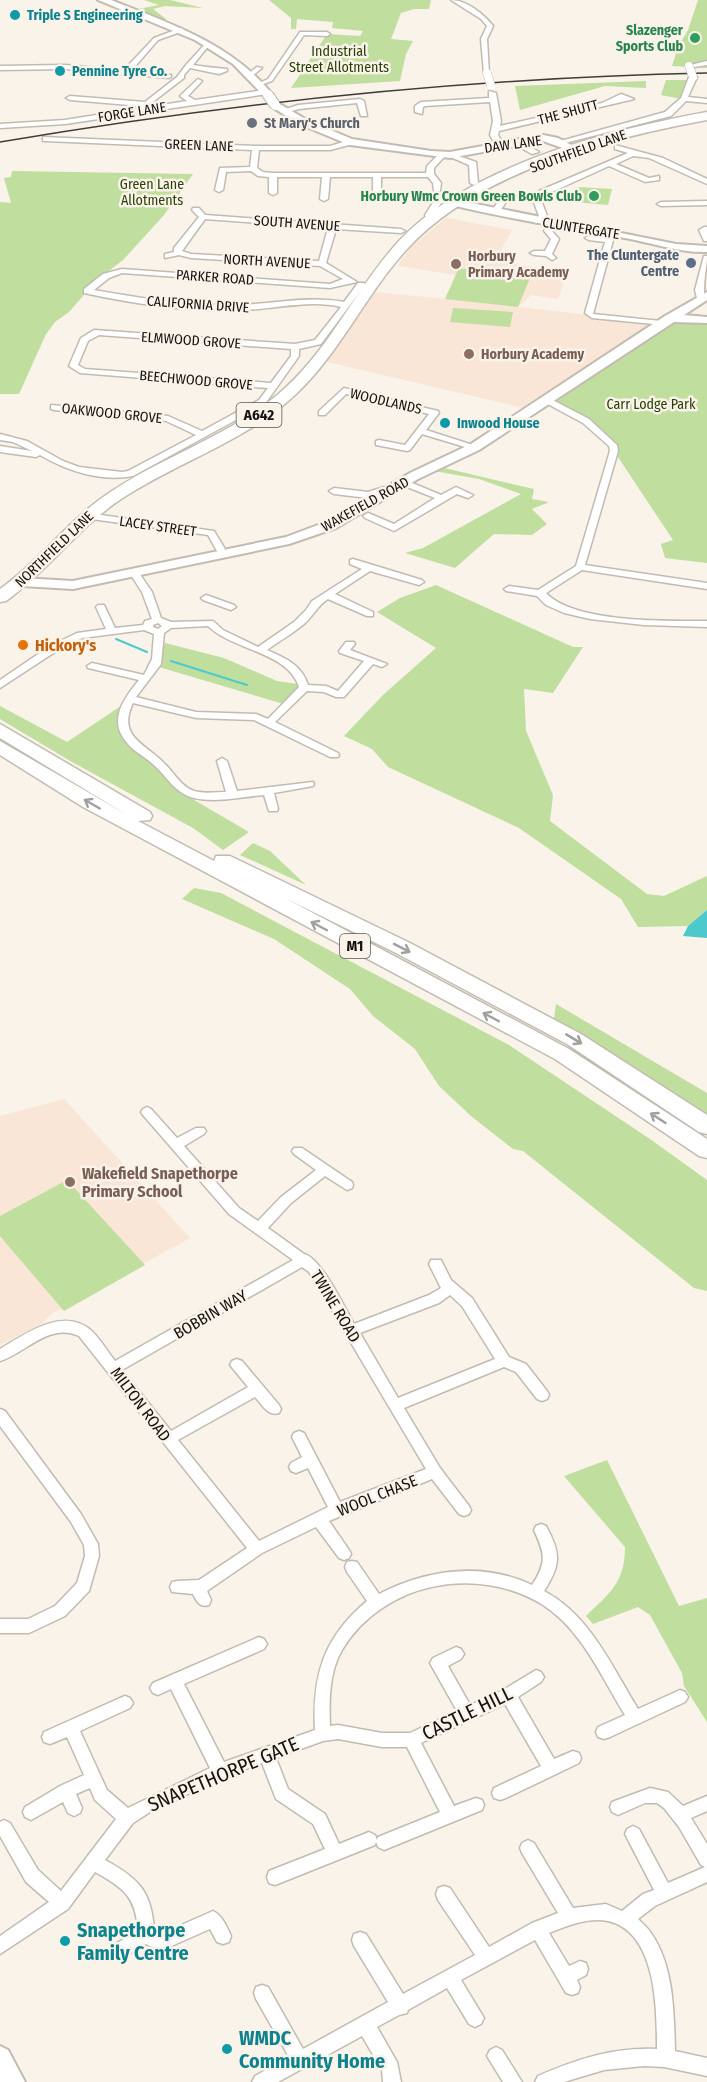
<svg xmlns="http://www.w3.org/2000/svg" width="707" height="2082" font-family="'Fira Sans Condensed',sans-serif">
<rect width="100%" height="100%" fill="#f9f3e9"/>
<!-- education -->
<g fill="#f9e6d6">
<path d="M446 218 512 230 495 261 567 272 558 299 531 295 518 307 661 323 532 410 319 360 374 292 445 299 455 275 398 266 411 247Z"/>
<path d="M64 1099 190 1238 50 1315 43 1323 0 1345V1116Z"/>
</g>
<!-- green -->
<g fill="#c0de9d">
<path d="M144 0H170L203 8 165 6 153 9 166 19 163 21 133 10 159 5Z"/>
<path d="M269 0H431L429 9H414L401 13 391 39 413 41 406 54 400 81 291 88 327 34 360 36 363 31 332 28 333 22 297 19 296 29H291V18Z"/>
<path d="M698 0H707V68L672 66 678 47 688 30Z"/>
<path d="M666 80H688L682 99 661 95Z"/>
<path d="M646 81V88L605 86 520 110 515 86Z"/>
<path d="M12 171 193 174 164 215 123 260 96 281 69 312 55 322 46 334 19 394H0V202L11 203 4 178 11 177Z"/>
<path d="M579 187 612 189 608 205 575 202Z"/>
<path d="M459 268 530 278 518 307 445 299Z"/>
<path d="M453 308 513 312 510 327 450 322Z"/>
<path d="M680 322H707V563L665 558 661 544 673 540 614 451 586 421 547 400 671 324Z"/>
<path d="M440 467 534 489 532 499 549 502 532 509 547 524 532 535 494 534 455 568 405 553 423 548 521 494 479 479 434 471Z"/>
<path d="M436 585 573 647H583L553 693 524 689 526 731 553 795 550 821 647 894 664 896 707 876V910L688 926 638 927 621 899 519 828 388 767 372 749 344 736 383 695 436 648 377 612 400 598Z"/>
<path d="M165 643 224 658 277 681 304 685 287 705 159 667Z"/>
<path d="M0 706 67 742 121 706 120 723 131 748 159 769 177 790 249 832 223 850 193 828 72 762 0 719Z"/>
<path d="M253 843 270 851 306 885 240 855Z"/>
<path d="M194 888 221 893 509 1045 650 1139 707 1180V1291L694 1288 523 1151 513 1149 471 1116 439 1086 415 1049 373 1016 350 989 274 939 182 899Z"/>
<path d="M556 1004 707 1093V1116L554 1019Z"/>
<path d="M67 1180 145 1265 64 1311 0 1236V1216Z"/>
<path d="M607 1460 679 1606 707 1598V1722L684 1686 682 1673 650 1615 638 1607 593 1624 586 1616C610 1593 625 1582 625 1547L564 1476Z"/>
</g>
<!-- water -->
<path fill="#4dc8cd" d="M707 910V938L683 936 688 926Z"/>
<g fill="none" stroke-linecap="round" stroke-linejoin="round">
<!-- stream -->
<g stroke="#4dc8cd" stroke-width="2">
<path d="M116 639 147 652"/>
<path d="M171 661 247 685"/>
</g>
<!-- street casing -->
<g stroke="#c2bbb2" stroke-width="3">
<g id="street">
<path d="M451 0C466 0 484 14 493 26L487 39 489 74 484 73 481 39 487 26 481 19Z"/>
<path d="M181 28 184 30 183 31 158 40 131 71 171 75V77L169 78 65 69 0 70V66L65 65 124 70 154 38Z"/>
<path d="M300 32H327L330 34 327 36 304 35 272 81 257 86V84L268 79Z"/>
<path d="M207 42 210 44 193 65C205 67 216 68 227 69V71L219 74 190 68 184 75V78L154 101 149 107 187 101 180 96 198 79 202 81 188 96 195 100 264 90 268 92 267 94 65 124 0 128V124L65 120 140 108 142 106 70 100 66 98 70 96 145 102 177 77 186 65Z"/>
<path d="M707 61V65L689 68 686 66Z"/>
<path d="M257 67 262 68 252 76H248V74Z"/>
<path d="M693 75 697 77 688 97 707 99V103L686 101 671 116 561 144 557 142 665 112 681 98 689 77Z"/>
<path d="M489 91 496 93 501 121 500 126 602 103 621 94 634 99 499 131 498 135 503 144 499 146H496L490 135 493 121 490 102 425 106 423 107 422 114 415 112V106L421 102 489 98Z"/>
<path d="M360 99 364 101 367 116H361L357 103 299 109 284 113 280 111 298 105Z"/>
<path d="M43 137 256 146H330L350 140 354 142 353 144 330 150H259L257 168 263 172 273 173H426L427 166 440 153 446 155 450 153 476 162 478 183 474 185 470 183 469 165 446 155 434 168V174L441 183 440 191H434L433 183 428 177H381V199L377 201 373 199V177H330L328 199 324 201 320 199 322 177H277V193L273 195 269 193V177L258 176 251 171 226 172 223 190 219 192 215 190 220 168 250 167 252 150 46 141H43Z"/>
<path d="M512 139H518L539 152 532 154 512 143Z"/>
<path d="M615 145 663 158 707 179V184L649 158 633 156 616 164 649 178 659 176V180L645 182 609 166 545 195 541 200 547 216 541 223H535L534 221 539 216 533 200 539 191 628 153 615 149Z"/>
<path d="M501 197 508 199 498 214H492L491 212Z"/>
<path d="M436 198 456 201 460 203 456 205 441 203 432 217H426L425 215Z"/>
<path d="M707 201V205L661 206 657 204 661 202Z"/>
<path d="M193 208H199L205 215 401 229 405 231 401 233 336 229 326 263 357 282 330 288 122 273 109 278 94 290C140 298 186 306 232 305 269 305 307 295 344 302L358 283H364L372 289 368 291 362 289 321 344 299 349V356L265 404 133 476C101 482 67 471 40 455L36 457 0 452V446L32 451 13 442 0 440V434L27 441 63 461 79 467 122 472 128 471 196 435 166 421 54 410 51 409V405L168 416 202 431 259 400 268 388 80 373 69 366 81 338 94 330 295 344 315 340 341 307C308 299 273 310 240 310 188 312 134 304 84 293V289L103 274 122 269 330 284 343 279 320 266 191 258 179 255 165 258V254L174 252V248L199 217 192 210ZM205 219 328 228 319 261 191 254 182 251ZM99 335 291 349V356L271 383 85 369 78 365 88 341Z"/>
<path d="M550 222 557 224 552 231 559 239 552 254 556 258 552 260 546 256 534 255 530 253 534 251H545L551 239 544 231Z"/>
<path d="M704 227H707V241H704L699 230Z"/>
<path d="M608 231 615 233 593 314 661 321 665 323 664 325 592 318 585 313 605 242 589 240 585 238 589 236 606 237Z"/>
<path d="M704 256H707C707 269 702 285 705 298L701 300 697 298 695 290Z"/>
<path d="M344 388 438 411 439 413 426 430 479 447 475 450 422 434 410 450 407 451 376 445V441L379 440 405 445 429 414 346 394 325 415H319V411Z"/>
<path d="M547 397 589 419 617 445 618 451 585 565 707 583V589L582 570 546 593C574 623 667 621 707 621V627L644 625 590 619 564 613 546 605 537 596 506 591 504 589 509 586 538 590 576 566 610 451 609 446 583 423 544 402V398Z"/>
<path d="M405 480 441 495 456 487 473 495 468 498 457 494 394 531 365 518 363 516 368 513 394 524 435 498 402 485 400 483Z"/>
<path d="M384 487 396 491 391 494 384 493 368 498 334 494 329 491 334 488 368 492Z"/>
<path d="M87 513 214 531 225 549 223 551H217L208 535 84 518V514Z"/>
<path d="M353 559 422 580 424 582 419 585 370 571 335 594 373 612V616H367L328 599C318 605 313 616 304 624 292 634 279 641 267 650 285 658 302 665 308 685L326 686 338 691 364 661 340 653 339 651 346 642H354L355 644 350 650 387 664 382 667 373 664 344 697H336L324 692 307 691 275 722 338 753 339 755 338 757H330L254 720 196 718 133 703C117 736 144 743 163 762 173 771 180 786 194 791 204 794 216 792 226 792L217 761 222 758 227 761 237 791 313 782 314 784 313 786 274 793 278 809 277 811H269L264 795C242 797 216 803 194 798 175 793 168 778 155 766 148 759 140 755 133 749 106 725 120 703 139 680L88 668 87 666 92 663 144 675 152 659 154 634 144 630 82 638 58 650 0 688V680L50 646 77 633 106 629 96 607 98 605H104L115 628 143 625 145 621 152 619 142 592 129 572 131 570H137L152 592 161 618 171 622 213 621 223 630 258 647 294 622 306 610 312 601 362 569 350 564V560ZM158 623 162 626 158 629 153 627V625ZM208 626C234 651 288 652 299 687L268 719 256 714 196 712 136 697 161 664 164 633 171 628Z"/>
<path d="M206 595 234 605 236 607 231 610 203 600 201 598Z"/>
<path d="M147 1107 151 1109 177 1138 196 1128H204L206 1131 204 1134 184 1146 239 1208 258 1221 281 1197 316 1170 294 1154 292 1151 294 1148H302L352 1182 353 1185 352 1188 347 1190 325 1176 291 1203 268 1228 304 1254C321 1258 345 1308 354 1324L429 1295 441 1288 429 1264 431 1260H441L451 1280 472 1298 509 1357 526 1364 547 1391 549 1395 547 1399 542 1401 537 1399 516 1372 504 1367 404 1408 440 1468 469 1506 471 1510 469 1514 464 1516 459 1514 432 1479 329 1521 349 1550 351 1554 349 1558 344 1560 339 1558 316 1527 262 1553 207 1591 211 1600 209 1605C200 1608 197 1602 193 1594L172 1592 170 1587 172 1582 177 1581 199 1580 247 1548 79 1336C49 1322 26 1353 0 1361V1349C24 1335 60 1308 88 1328 98 1335 107 1351 115 1361L293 1260 229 1214 143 1115 141 1112 143 1109ZM302 1267 309 1272 426 1469 340 1502 304 1433 299 1431 294 1433 292 1437 302 1457 291 1463 289 1467 291 1471 296 1473 308 1468 328 1507 259 1541 178 1440 255 1397C262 1404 268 1417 279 1413L281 1409 279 1405 242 1361 237 1359 232 1361 230 1365 248 1387 171 1431 122 1370ZM450 1295 462 1306 495 1359 398 1398 360 1333 439 1303Z"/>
<path d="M0 1409 5 1411 81 1514 98 1544 99 1556 89 1591 65 1616 29 1633H0V1619H28L55 1606 77 1583 85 1556 84 1545 71 1522 0 1426Z"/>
<path d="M541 1524 546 1526C561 1553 561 1565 544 1591 590 1615 612 1667 638 1709L680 1690 685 1692 688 1697 685 1702 610 1737 604 1739 598 1737 596 1732 598 1727 625 1715C602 1678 582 1630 543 1605 477 1564 383 1582 342 1650 329 1672 329 1701 330 1726L338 1725 382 1733H410L457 1711 430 1663 433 1658 456 1647 461 1649 464 1654 461 1659 448 1666 470 1705 503 1690 536 1670 541 1672 544 1677 541 1682 518 1697 554 1759 573 1751 579 1753 581 1758 579 1763 506 1798 500 1800 494 1798 492 1793 494 1788 541 1766 505 1704 421 1743 454 1806 476 1798 482 1800 484 1805 482 1810 384 1850 378 1847 376 1842 375 1845 275 1885 269 1883 267 1877 269 1871 325 1849 313 1824 276 1799 262 1763 224 1777 150 1812 133 1823 105 1860C138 1878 152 1891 154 1931L161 1934 213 1911C222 1915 227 1927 231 1936L229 1942 223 1944 217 1942 210 1929 160 1951 146 1944 123 1957 117 1955 115 1949 117 1943 138 1931C136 1897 124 1888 95 1872L68 1909 0 1954V1936L49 1902 26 1882 0 1836V1822L4 1820 10 1823 38 1870 61 1891 116 1819 95 1800 90 1788 76 1794 82 1808 80 1813 74 1816 68 1813 63 1802 31 1820 25 1817 23 1812 25 1807 60 1786 84 1775 67 1737 50 1744 44 1742 42 1737 44 1732 120 1698 125 1696 130 1698 133 1703 130 1708 80 1731 107 1790 128 1808 210 1768 171 1689 158 1695 153 1693 150 1688 153 1683 259 1637 264 1639 267 1644 264 1649 184 1684 224 1762 315 1730C312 1675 324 1637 367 1601L347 1572 345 1567 347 1562 352 1561 357 1562 379 1594C425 1570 482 1561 532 1585 547 1562 545 1554 534 1530L536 1526ZM338 1739 382 1747H407L440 1812 378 1837 377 1840 375 1835 369 1832 339 1844 325 1814 288 1789 276 1758 323 1741Z"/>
<path d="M650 1788 668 1792 683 1806 707 1796V1811L691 1818 707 1844V1882L655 1906 638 1919C642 1923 648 1928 651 1933 674 1966 674 2013 675 2051L707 2058V2076L664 2067 644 2066 604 2070 564 2082H535L538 2076C577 2059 614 2047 657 2049 657 2010 657 1932 608 1921 588 1917 567 1926 549 1933L569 1966 580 1961 586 1963 588 1969 586 1975 577 1980 580 1987 578 1993 572 1995 566 1993 535 1940 461 1980 484 2018 481 2024 475 2027 469 2024 447 1988 408 2010 407 2013 399 2015 377 2027 397 2062 401 2082H383L382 2070 362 2036 278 2082H252L255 2076 289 2057 256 1999 254 1993 256 1987 262 1985 268 1987 303 2049 388 2002 354 1946 352 1940 354 1934 360 1932 366 1934 403 1994 475 1955 438 1900 436 1894 438 1888 444 1886 450 1888 489 1947 532 1923 558 1913 522 1853 520 1848 522 1843 528 1840 534 1843 573 1908 606 1904 622 1911 643 1894 654 1890 625 1834 627 1829 633 1826 639 1829 668 1883 705 1867 701 1865 679 1827 664 1808 657 1803H645L618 1815 612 1812 610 1807 612 1802Z"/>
<path d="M496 2047 502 2050 522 2082H503L487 2056 490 2050Z"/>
</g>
</g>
<!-- secondary casing -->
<g stroke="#c2bbb2" stroke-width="4">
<g id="secondary">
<path d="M98 0H111C171 24 231 43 273 95L265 97 233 64 195 40Z"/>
<path d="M272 103H278L307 120 352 139 431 151 450 152 543 135 558 138 579 149 574 152 543 141 450 158 350 145 299 124 272 107Z"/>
<path d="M456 200 676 244 707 246V252C679 253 653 243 625 238 567 228 509 219 452 205V201Z"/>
<path d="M707 292V300L684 315 707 317V323L674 322 479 450 418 479 336 528 289 544 73 589 22 586 15 582 22 578 73 581 286 537 326 522 410 473 471 444 665 316Z"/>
<path d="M0 2046 8 2050 25 2082H0Z"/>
</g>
</g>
<!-- highway casing -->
<g stroke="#c2bbb2" stroke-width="3">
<g id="highway">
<path d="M707 112V120C608 138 478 172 408 248 366 293 341 352 295 395 245 442 177 462 121 499 78 528 48 571 6 601L0 602V589C40 561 68 520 109 493 165 455 233 435 284 389 331 347 356 288 398 242 468 166 608 130 707 112Z"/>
<path d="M0 724 150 812 152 816 150 820 138 821 214 861 216 856H230L410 943 581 1034 707 1115V1134L699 1132 567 1044 396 953 285 898 569 1049 707 1139V1158L699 1156 555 1059 83 807 0 755V741L129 816 0 738Z"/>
</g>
</g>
<!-- street -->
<use href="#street" fill="#fff" fill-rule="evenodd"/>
<!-- secondary -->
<use href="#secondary" fill="#fff" fill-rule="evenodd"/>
<!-- highway -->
<use href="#highway" fill="#fff" fill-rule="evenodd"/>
<!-- rail -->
<path stroke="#3f3d38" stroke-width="1.5" d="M0 142C235 102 469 78 707 73"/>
<!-- street-bridge casing -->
<g stroke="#c2bbb2" stroke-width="9" stroke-linecap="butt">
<g id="street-bridge">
<path d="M689 66 693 77"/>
<path d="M487 73 491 86"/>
</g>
</g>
<!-- secondary-bridge casing -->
<g stroke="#c2bbb2" stroke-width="12" stroke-linecap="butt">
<path id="secondary-bridge" d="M268 95 275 105"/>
</g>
<!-- street-bridge -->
<use href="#street-bridge" stroke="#fff" stroke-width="8"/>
<!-- secondary-bridge -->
<use href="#secondary-bridge" stroke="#fff" stroke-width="10"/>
</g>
<!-- one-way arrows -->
<defs><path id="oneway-shaft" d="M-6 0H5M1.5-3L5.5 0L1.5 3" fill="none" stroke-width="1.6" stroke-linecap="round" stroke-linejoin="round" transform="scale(1.5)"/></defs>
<g stroke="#a1a09f">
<use href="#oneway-shaft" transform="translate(92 804) rotate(-150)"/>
<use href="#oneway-shaft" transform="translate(319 926) rotate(-152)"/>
<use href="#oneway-shaft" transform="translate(402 948) rotate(27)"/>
<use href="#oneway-shaft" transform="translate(491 1017) rotate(-152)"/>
<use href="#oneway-shaft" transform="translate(574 1039) rotate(31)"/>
<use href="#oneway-shaft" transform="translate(658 1118) rotate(-147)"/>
</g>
<!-- markers -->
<g fill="#0f9aa8" stroke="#f9f3e9" stroke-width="2">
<circle cx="15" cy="15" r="6"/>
<circle cx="60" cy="71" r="6"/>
<circle cx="445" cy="423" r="6"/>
<circle cx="65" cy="1941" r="6"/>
<circle cx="227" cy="2049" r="6"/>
</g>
<g fill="#2e9e5b" stroke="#f9f3e9" stroke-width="2">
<circle cx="695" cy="38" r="6"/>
<circle cx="594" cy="196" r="6"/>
</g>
<circle fill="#6b7280" stroke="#f9f3e9" stroke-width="2" cx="252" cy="123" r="6"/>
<circle fill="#5c6f8a" stroke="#f9f3e9" stroke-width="2" cx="691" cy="263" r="6"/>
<g fill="#8d6e63" stroke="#f9f3e9" stroke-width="2">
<circle cx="456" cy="264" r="6"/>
<circle cx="469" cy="354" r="6"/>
<circle cx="70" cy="1182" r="6"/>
</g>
<circle fill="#e8710a" stroke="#f9f3e9" stroke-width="2" cx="23" cy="645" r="6"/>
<g text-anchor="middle" stroke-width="5" stroke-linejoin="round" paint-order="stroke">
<!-- far-culture labels -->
<g font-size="14" font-weight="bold" fill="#0d838f" stroke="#f9f3e9" text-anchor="start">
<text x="27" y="20">Triple S Engineering</text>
<text x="72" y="76">Pennine Tyre Co.</text>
<text x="457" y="428">Inwood House</text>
</g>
<!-- far-leisure labels -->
<g font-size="14" font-weight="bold" fill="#27864d" stroke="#f9f3e9" text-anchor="end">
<text x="683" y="35">Slazenger<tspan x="683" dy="16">Sports Club</tspan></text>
<text x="582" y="201">Horbury Wmc Crown Green Bowls Club</text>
</g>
<!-- far-park labels -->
<g font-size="14" fill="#2b4008" stroke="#f9f3e9">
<text x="339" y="56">Industrial<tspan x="339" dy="16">Street Allotments</tspan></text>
<text x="152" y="189">Green Lane<tspan x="152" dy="16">Allotments</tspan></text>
<text x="651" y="409">Carr Lodge Park</text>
</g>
<!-- far-street labels -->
<g font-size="14" fill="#14120f" stroke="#f9f3e9">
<text transform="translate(132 112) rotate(-9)" y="5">FORGE LANE</text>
<text transform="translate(568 112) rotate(-15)" y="5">THE SHUTT</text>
<text transform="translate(513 144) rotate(-8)" y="5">DAW LANE</text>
<text transform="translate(199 145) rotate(2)" y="5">GREEN LANE</text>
<text transform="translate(578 151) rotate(-20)" y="5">SOUTHFIELD LANE</text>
<text transform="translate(297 223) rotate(4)" y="5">SOUTH AVENUE</text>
<text transform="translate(581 228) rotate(9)" y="5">CLUNTERGATE</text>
<text transform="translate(267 261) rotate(3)" y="5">NORTH AVENUE</text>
<text transform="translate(215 277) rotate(4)" y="5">PARKER ROAD</text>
<text transform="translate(198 304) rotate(4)" y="5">CALIFORNIA DRIVE</text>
<text transform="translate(191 340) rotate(4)" y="5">ELMWOOD GROVE</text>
<text transform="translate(196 380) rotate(5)" y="5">BEECHWOOD GROVE</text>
<text transform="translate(386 401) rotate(13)" y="5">WOODLANDS</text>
<text transform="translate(112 413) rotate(6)" y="5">OAKWOOD GROVE</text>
<text transform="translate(365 504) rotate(-29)" y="5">WAKEFIELD ROAD</text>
<text transform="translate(158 526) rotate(8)" y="5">LACEY STREET</text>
<text transform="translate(54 549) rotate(-44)" y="5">NORTHFIELD LANE</text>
</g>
<!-- far-worship labels -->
<g font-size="14" font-weight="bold" fill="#5b616d" stroke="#f9f3e9" text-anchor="start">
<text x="264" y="128">St Mary's Church</text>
</g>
<!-- far-service labels -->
<g font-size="14" font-weight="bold" fill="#4e5e75" stroke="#f9f3e9" text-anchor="end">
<text x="679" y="260">The Cluntergate<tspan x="679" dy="16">Centre</tspan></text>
</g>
<!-- far-education labels -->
<g font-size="14" font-weight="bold" fill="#785e54" stroke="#f9f3e9" text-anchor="start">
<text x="468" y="261">Horbury<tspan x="468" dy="16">Primary Academy</tspan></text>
<text x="481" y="359">Horbury Academy</text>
</g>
<!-- shield labels -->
<g fill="#f9f3e9" stroke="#595650" stroke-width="1.5">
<rect x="236.5" y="403" width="45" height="24" rx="4.5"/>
<rect x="340" y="934" width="30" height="24" rx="4.5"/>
</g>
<g font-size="15" font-weight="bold" fill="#14120f">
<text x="259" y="420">A642</text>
<text x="355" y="951">M1</text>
</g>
<!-- food labels -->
<g font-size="16" font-weight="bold" fill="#c56008" stroke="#f9f3e9" text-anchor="start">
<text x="35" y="651">Hickory's</text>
</g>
<!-- education labels -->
<g font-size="16" font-weight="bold" fill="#785e54" stroke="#f9f3e9" text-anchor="start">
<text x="82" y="1179">Wakefield Snapethorpe<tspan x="82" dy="18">Primary School</tspan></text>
</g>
<!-- street labels -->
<g font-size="16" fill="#14120f" stroke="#f9f3e9">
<text transform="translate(336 1306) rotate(59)" y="6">TWINE ROAD</text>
<text transform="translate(210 1314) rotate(-30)" y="6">BOBBIN WAY</text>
<text transform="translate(141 1404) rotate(53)" y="6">MILTON ROAD</text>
<text transform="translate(377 1495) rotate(-22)" y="6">WOOL CHASE</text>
</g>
<!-- near-street labels -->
<g font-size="20" fill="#14120f" stroke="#f9f3e9">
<text transform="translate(467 1713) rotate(-26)" y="7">CASTLE HILL</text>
<text transform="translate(223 1774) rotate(-23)" y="7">SNAPETHORPE GATE</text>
</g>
<!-- near-culture labels -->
<g font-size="20" font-weight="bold" fill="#0d838f" stroke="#f9f3e9" text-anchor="start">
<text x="77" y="1937">Snapethorpe<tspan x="77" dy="23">Family Centre</tspan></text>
<text x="239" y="2045">WMDC<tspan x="239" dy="23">Community Home</tspan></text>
</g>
</g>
</svg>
